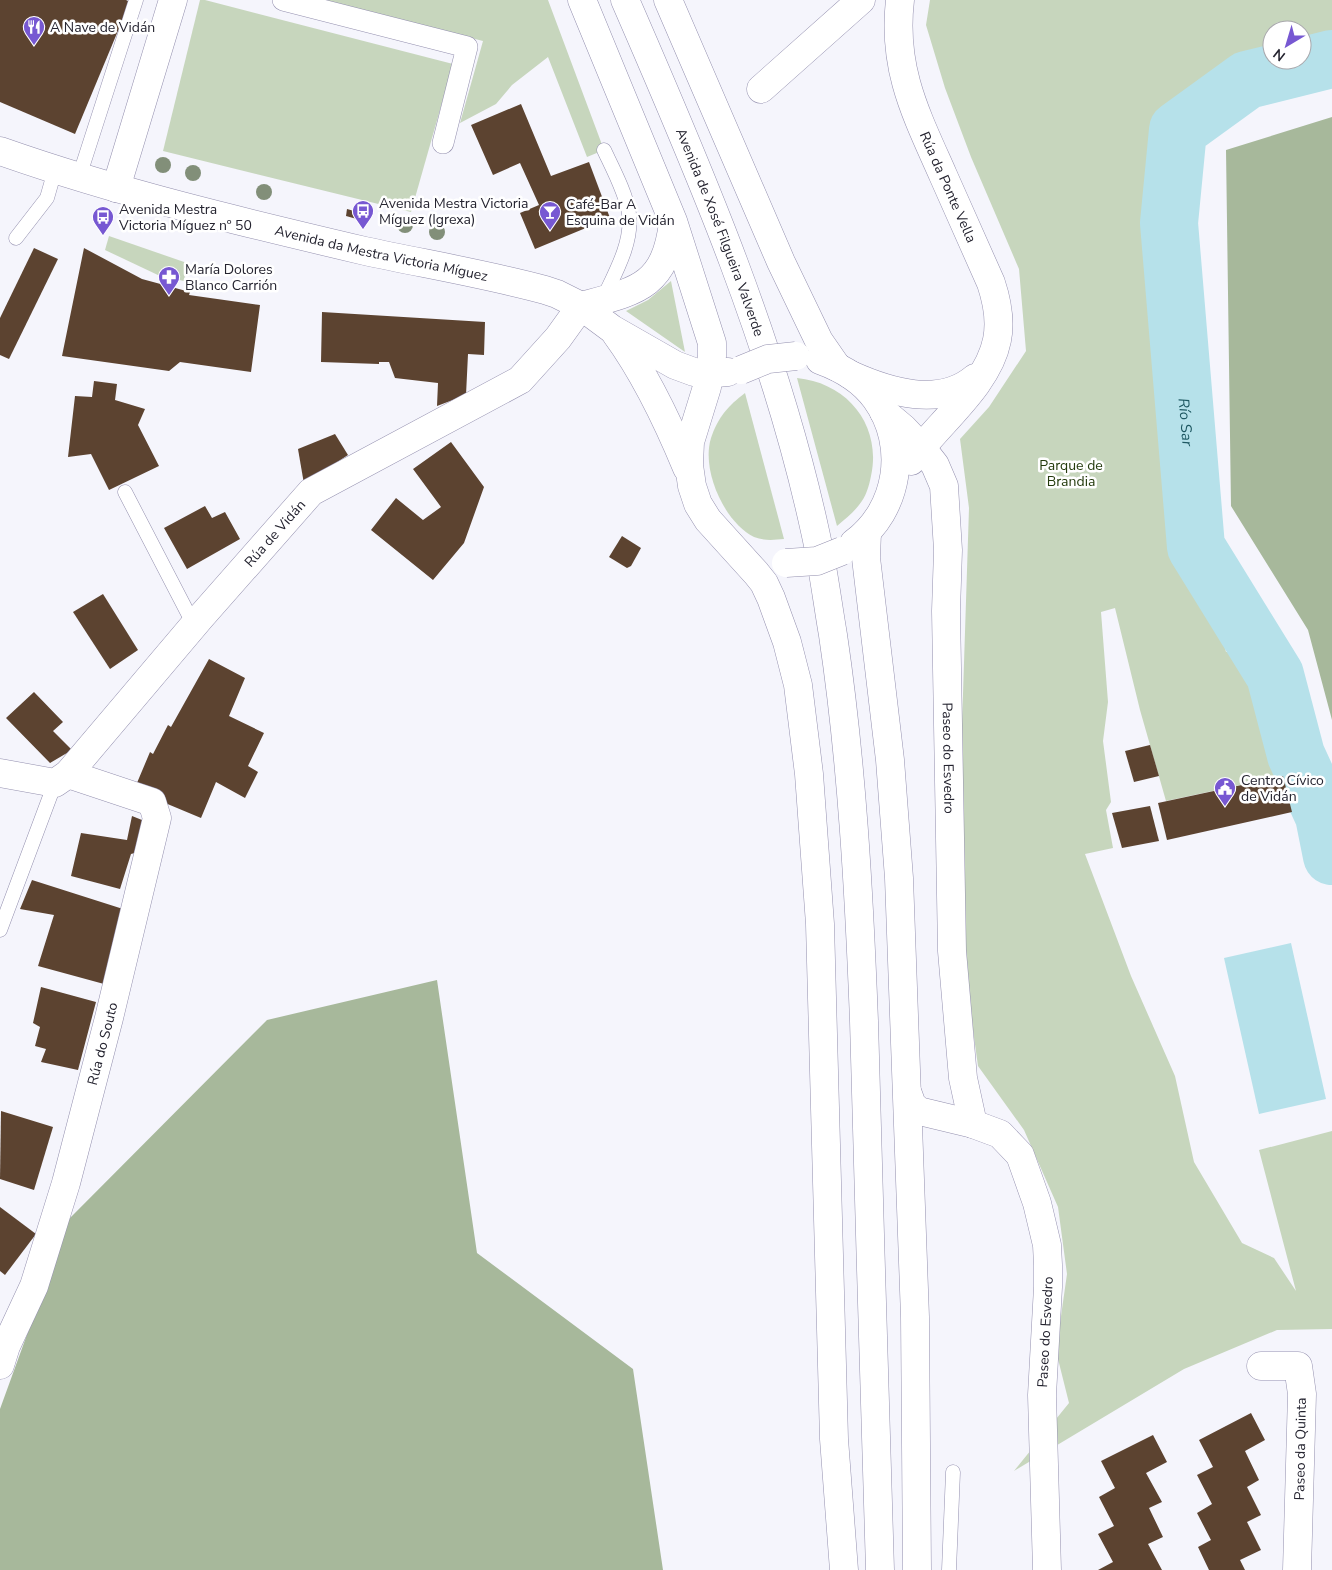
<svg xmlns="http://www.w3.org/2000/svg" width="1332" height="1570" font-family="'Nunito Sans',sans-serif">
<rect width="100%" height="100%" fill="#f5f5fc"/>
<!-- green -->
<g fill="#c7d6bd">
<path d="M200 0H205L453 64 411 212 163 151Z"/>
<path d="M322 0H548L604 150 587 157 548 57 512 85 496 104 460 123 483 41Z"/>
<path d="M930 0H1332V35L1302 43V30H1272V51L1239 60 1166 119 1150 193 1160 312 1175 445 1183 547 1210 582 1226 652 1246 651 1283 776 1166 801 1140 710 1115 608 1101 612 1108 702 1103 741 1111 802 1106 810 1113 848 1085 854 1131 976 1175 1076 1194 1162 1242 1243 1274 1258 1296 1291 1259 1150 1332 1131V1329L1277 1330 1184 1369 1014 1471 1069 1403 1056 1351 1067 1274 1058 1207 1024 1130 978 1066 961 943 960 787 969 508 960 439 989 407 1026 351 1019 269 971 157 945 88 926 25Z"/>
<path d="M109 236 187 263 184 281 160 276 105 250Z"/>
<path d="M671 281 685 352 626 311 648 300Z"/>
<path d="M797 378C848 383 882 426 871 476 869 486 866 497 859 505 853 513 845 519 837 526Z"/>
<path d="M745 393 784 539C774 540 764 541 754 537 724 522 701 470 711 438 718 417 728 406 745 393Z"/>
</g>
<!-- forest -->
<g fill="#a7b89b">
<path d="M1332 117V720L1308 630 1231 506 1226 150Z"/>
<path d="M437 980 477 1253 633 1369 663 1570H0V1409L69 1219 267 1020Z"/>
</g>
<!-- water -->
<path fill="#b6e1ea" d="M1291 943 1326 1099 1259 1114 1224 958Z"/>
<g fill="none" stroke-linecap="round" stroke-linejoin="round">
<!-- river -->
<path stroke="#b6e1ea" stroke-width="58" id="s1" d="M1332 59 1247 80 1178 130 1169 223 1196 547 1275 675 1296 755 1324 816 1332 856"/>
</g>
<!-- building -->
<g fill="#5c4330">
<path d="M0 0H126L130 2 75 134 0 102Z"/>
<path d="M521 104 551 176 589 162 610 218 535 249 520 213 539 205 520 163 493 175 471 125Z"/>
<path d="M347 209 365 214 364 221 346 216Z"/>
<path d="M34 248 58 259 9 359 0 355V318Z"/>
<path d="M84 248 142 279 190 292 189 295 260 305 251 372 180 362 169 371 62 356Z"/>
<path d="M322 312 485 322 484 355 468 354 466 395 437 406 438 383 395 378 389 362H379V364L321 362Z"/>
<path d="M94 381 117 384 115 400 145 409 138 425 159 466 109 490 91 454 68 457 75 396 92 397Z"/>
<path d="M335 434 348 455 304 484 298 449Z"/>
<path d="M451 442 484 487 464 543 433 580 371 530 396 498 423 520 441 507 413 469Z"/>
<path d="M205 506 212 518 225 512 240 539 187 569 164 528Z"/>
<path d="M622 536 641 548 631 566 627 568 609 557Z"/>
<path d="M103 594 138 650 110 669 73 612Z"/>
<path d="M209 659 245 678 229 716 264 733 248 766 258 772 245 798 216 782 201 818 134 790 150 752 153 754 168 725 171 727Z"/>
<path d="M34 692 63 722 53 731 72 750 50 763 6 718Z"/>
<path d="M1150 745 1159 776 1134 782 1125 751Z"/>
<path d="M1283 776 1292 812 1167 840 1158 803Z"/>
<path d="M1150 806 1159 841 1122 848 1112 813Z"/>
<path d="M132 816 147 822 142 851 131 854 120 889 71 876 81 833 127 840Z"/>
<path d="M32 880 123 909 104 984 38 966 54 915 20 909Z"/>
<path d="M41 987 96 1002 78 1070 41 1062 46 1049 35 1046 40 1027 33 1023Z"/>
<path d="M1 1111 53 1127 34 1190 0 1179Z"/>
<path d="M0 1207 36 1234 5 1275 0 1271Z"/>
<path d="M1251 1413 1265 1440 1245 1451 1259 1480 1247 1487 1261 1515 1247 1522 1261 1550 1240 1560 1245 1570H1209L1198 1547 1211 1540 1197 1513 1212 1504 1197 1475 1213 1467 1199 1440Z"/>
<path d="M1153 1435 1167 1462 1146 1473 1162 1502 1149 1508 1163 1537 1148 1544 1162 1570H1098L1113 1562 1098 1534 1114 1526 1099 1497 1115 1488 1101 1461Z"/>
</g>
<g fill="none" stroke-linecap="round" stroke-linejoin="round">
<!-- service casing -->
<g stroke="#9490af" stroke-width="15">
<g id="service">
<path d="M79 177 136 0"/>
<path d="M16 238 47 198 55 170"/>
<path d="M602 301C614 275 633 243 629 214 627 195 612 167 604 150"/>
<path d="M125 492 194 625"/>
<path d="M0 930 55 783"/>
<path d="M949 1570 953 1472"/>
</g>
</g>
<!-- pedestrian casing -->
<g stroke="#9490af" stroke-width="22">
<path id="pedestrian" d="M283 0 467 47 443 143"/>
</g>
<!-- minor casing -->
<g stroke="#9490af" stroke-width="29">
<g id="minor">
<path id="s2" d="M900 0C892 69 916 114 943 175 959 211 975 247 991 283 997 301 1001 320 997 340 988 386 938 423 911 461"/>
<path d="M761 89 861 0"/>
<path d="M116 188 173 0"/>
<path d="M851 375C889 392 940 408 975 378"/>
<path id="s3" d="M884 412 903 428 921 447 935 465 944 486 948 550 946 611 952 951 963 1078 973 1124"/>
<path id="s4" d="M0 773 55 783 68 774 200 618 311 492 520 380 558 338 581 306"/>
<path d="M908 1094 912 1105 919 1111 973 1124 1000 1134 1020 1155 1037 1203 1047 1245 1048 1265V1287L1042 1395 1047 1570"/>
<path id="s5" d="M0 1365 6 1346 34 1286 66 1183 109 1018 157 818 152 802 68 774"/>
<path d="M1261 1366H1298L1302 1394 1297 1570"/>
</g>
</g>
<!-- primary casing -->
<g stroke="#9490af" stroke-width="29">
<g id="primary">
<path d="M582 0 673 221 712 343V356L707 387 690 442 689 465 692 486 698 504 708 520 756 573 764 583 771 598 787 642 798 685 809 774 820 924 834 1439 844 1570"/>
<path id="s6" d="M625 0C700 172 775 347 815 531 823 566 827 600 833 635 852 763 859 892 864 1021 870 1204 873 1387 880 1570"/>
<path d="M668 0 781 262 819 341 837 367"/>
<path id="s7" d="M0 151C119 193 242 222 365 251 425 264 486 274 545 290L557 294 581 306 612 329 675 365 694 372 704 374 728 372"/>
<path d="M581 306C637 291 665 287 673 223"/>
<path d="M616 334C646 375 668 422 687 468"/>
<path d="M820 360C842 368 862 379 876 399 909 445 899 510 854 543"/>
<path d="M867 532 866 558 890 760 899 878 915 1317 917 1570"/>
</g>
</g>
<!-- service -->
<use href="#service" stroke="#fff" stroke-width="14"/>
<!-- pedestrian -->
<use href="#pedestrian" stroke="#fff" stroke-width="21"/>
<!-- minor -->
<use href="#minor" stroke="#fff" stroke-width="28"/>
<!-- primary -->
<use href="#primary" stroke="#fff" stroke-width="28"/>
<!-- primary-bridge casing -->
<g stroke="#9490af" stroke-width="29" stroke-linecap="butt">
<g id="primary-bridge">
<path d="M741 370 768 359 796 356"/>
<path d="M786 563 817 561 842 551"/>
</g>
</g>
<!-- primary-bridge -->
<use href="#primary-bridge" stroke="#fff" stroke-width="28"/>
</g>
<!-- trees -->
<g fill="#828f79">
<circle cx="163" cy="165" r="8"/>
<circle cx="193" cy="173" r="8"/>
<circle cx="264" cy="192" r="8"/>
<circle cx="405" cy="225" r="8"/>
<circle cx="437" cy="232" r="8"/>
</g>
<!-- icons -->
<defs>
<g id="restaurant-pin" transform="scale(1.125)"><path d="M0 17L-7.5 6A9.5 9.5 0 1 1 7.5 6Z" fill="#7758d2" stroke="#fff"/><path d="M-5-6h1v4h1v-4h1v4h1v-4h1v5L-1.5 .5V6h-2V.5L-5-1ZM5-6V6H3V1.5H1.5Q1.5-4 5-6Z" fill="#fff"/></g>
<g id="bus-pin" transform="scale(1.125)"><path d="M0 17L-7.5 6A9.5 9.5 0 1 1 7.5 6Z" fill="#7758d2" stroke="#fff"/><path d="M-5-6H5V4H4V6H2V4H-2V6H-4V4H-5ZM-3.5-4V0h7V-4ZM-3.5 1.2v1.5H-2V1.2ZM2 1.2v1.5H3.5V1.2Z" fill="#fff"/></g>
<g id="bar-pin" transform="scale(1.125)"><path d="M0 17L-7.5 6A9.5 9.5 0 1 1 7.5 6Z" fill="#7758d2" stroke="#fff"/><path d="M-6-5H6L.8 .8V4.5H3.5V6h-7V4.5H-.8V.8Z" fill="#fff"/></g>
<g id="pharmacy-pin" transform="scale(1.125)"><path d="M0 17L-7.5 6A9.5 9.5 0 1 1 7.5 6Z" fill="#7758d2" stroke="#fff"/><path d="M-2-6h4v4h4v4h-4v4h-4v-4h-4v-4h4Z" fill="#fff"/></g>
<g id="civic-pin" transform="scale(1.125)"><path d="M0 17L-7.5 6A9.5 9.5 0 1 1 7.5 6Z" fill="#7758d2" stroke="#fff"/><path d="M-.6-6.5H3V-4.5H.6V-3L4-1V1h2V6H-6V1h2V-1L-.6-3ZM-1.2 2.5V6h2.4V2.5Z" fill="#fff"/></g>
</defs>
<g fill-rule="evenodd">
<use href="#restaurant-pin" x="34" y="27"/>
<use href="#bus-pin" x="363" y="211"/>
<use href="#bar-pin" x="550" y="212"/>
<use href="#bus-pin" x="103" y="217"/>
<use href="#pharmacy-pin" x="169" y="277"/>
<use href="#civic-pin" x="1225" y="788"/>
</g>
<g text-anchor="middle" stroke-width="5" stroke-linejoin="round" paint-order="stroke">
<!-- poi labels -->
<g font-size="14" fill="#252430" stroke="#fff" text-anchor="start">
<text x="50" y="32">A Nave de Vidán</text>
<text x="379" y="208">Avenida Mestra Victoria<tspan x="379" dy="16">Míguez (Igrexa)</tspan></text>
<text x="566" y="209">Café-Bar A<tspan x="566" dy="16">Esquina de Vidán</tspan></text>
<text x="119" y="214">Avenida Mestra<tspan x="119" dy="16">Victoria Míguez nº 50</tspan></text>
<text x="185" y="274">María Dolores<tspan x="185" dy="16">Blanco Carrión</tspan></text>
<text x="1241" y="785">Centro Cívico<tspan x="1241" dy="16">de Vidán</tspan></text>
</g>
<!-- street labels -->
<g font-size="14" fill="#252430" stroke="#fff">
<text dy="5" stroke="none"><textPath href="#s2" startOffset="196">Rúa da Ponte Vella</textPath></text>
<text dy="5" stroke="none"><textPath href="#s6" startOffset="251">Avenida de Xosé Filgueira Valverde</textPath></text>
<text dy="5" stroke="none"><textPath href="#s7" startOffset="395">Avenida da Mestra Victoria Míguez</textPath></text>
<text dy="5" stroke="none"><textPath href="#s4" startOffset="389">Rúa de Vidán</textPath></text>
<text dy="5" stroke="none"><textPath href="#s3" startOffset="369">Paseo do Esvedro</textPath></text>
<text dy="5" stroke="none"><textPath href="#s5" startOffset="338">Rúa do Souto</textPath></text>
<text transform="translate(1045 1332) rotate(-87)" y="5">Paseo do Esvedro</text>
<text transform="translate(1300 1449) rotate(-89)" y="5">Paseo da Quinta</text>
</g>
<!-- park labels -->
<g font-size="14" fill="#243b0d" stroke="#fff">
<text x="1071" y="470">Parque de<tspan x="1071" dy="16">Brandia</tspan></text>
</g>
<!-- water labels -->
<g font-size="15" font-style="italic" fill="#1e5862" stroke="#fff">
<text dy="5" stroke="none"><textPath href="#s1" startOffset="466">Río Sar</textPath></text>
</g>
</g>
<!-- north arrow -->
<g transform="translate(1287 45) rotate(218)"><circle r="24" fill="#ffffff" stroke="#a8a7ac"/>
<path d="M0-4L9 19L0 12L-9 19Z" fill="#7758d2"/>
<text y="-8" font-size="14" font-weight="bold" text-anchor="middle" fill="#252430">N</text>
</g>
</svg>
